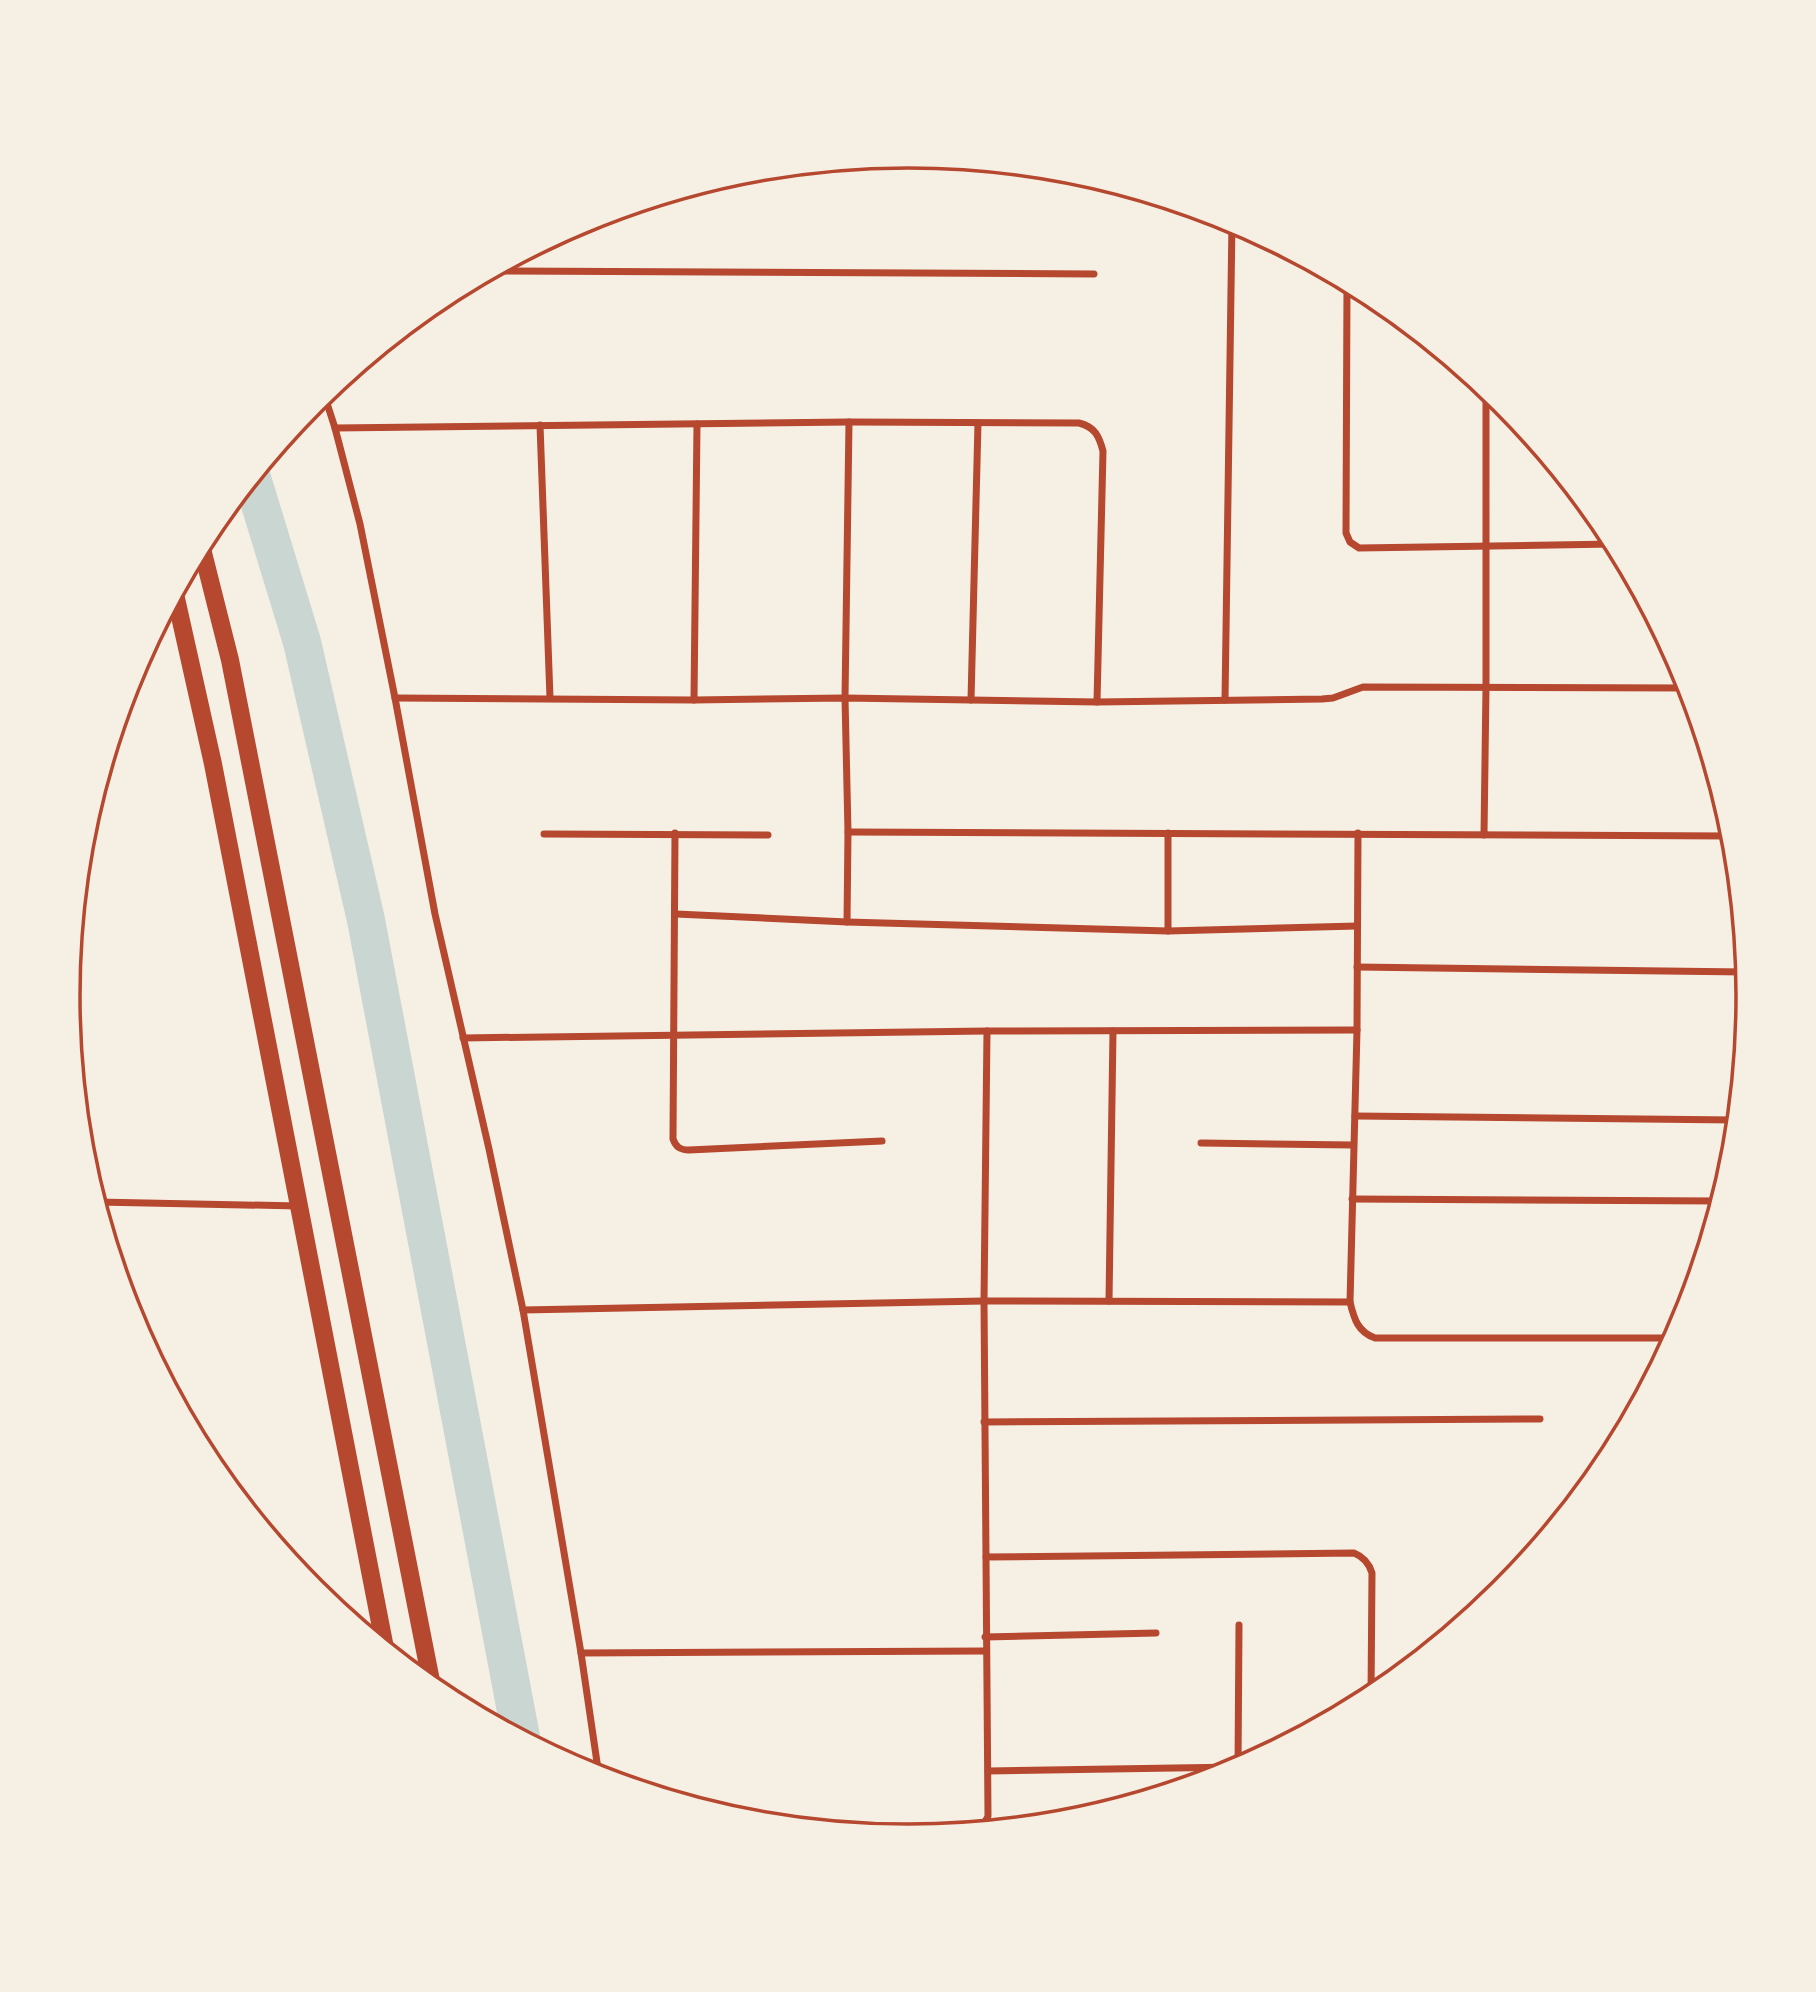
<svg xmlns="http://www.w3.org/2000/svg" width="1816" height="1992" font-family="'Libre Baskerville',serif">
<rect width="100%" height="100%" fill="#f6efe4"/>
<g fill="none" stroke-linecap="round" stroke-linejoin="round">
<!-- river -->
<path stroke="#c9d6d2" stroke-width="38" d="M252 478 302 642 366 920 521 1737"/>
<!-- minor -->
<g stroke="#b5482f" stroke-width="7">
<path d="M492 271 1094 274"/>
<path d="M1347 283 1346 533 1350 542 1359 548 1614 544"/>
<path d="M324 394 335 428 360 524 395 698 435 914 489 1149 523 1310 581 1653 599 1776"/>
<path d="M540 425 550 698"/>
<path d="M335 428 849 422 1079 423C1095 427 1099 436 1103 451L1097 702"/>
<path d="M1604 544V527"/>
<path d="M395 698 694 700 845 698 1097 702 1322 699 1333 698 1363 687 1688 688"/>
<path d="M694 700 697 424"/>
<path d="M971 700 978 423"/>
<path d="M1225 700 1232 222"/>
<path d="M848 832 1732 836"/>
<path d="M675 833 673 1139C676 1147 680 1150 689 1150L882 1141"/>
<path d="M1168 833V931"/>
<path d="M1358 833 1357 1030 1350 1302C1354 1319 1358 1332 1375 1338H1673"/>
<path d="M544 834 768 835"/>
<path d="M1484 835 1486 687V389"/>
<path d="M676 914 847 922 1168 931 1357 926"/>
<path d="M847 922 848 832 845 698 849 422"/>
<path d="M1357 967 1745 972"/>
<path d="M463 1038 987 1031 1357 1030"/>
<path d="M1355 1116 1735 1120"/>
<path d="M1201 1143 1353 1145"/>
<path d="M1352 1199 1719 1201"/>
<path d="M97 1202 299 1206"/>
<path d="M1109 1301 1113 1031"/>
<path d="M523 1310 984 1301 1350 1302"/>
<path d="M984 1422 1540 1419"/>
<path d="M986 1557 1354 1553C1364 1557 1369 1563 1372 1573L1371 1696"/>
<path d="M1501 1586V1590"/>
<path d="M985 1637 1156 1633"/>
<path d="M581 1653 985 1651"/>
<path d="M1238 1767 1239 1625"/>
<path d="M988 1771 1238 1767"/>
<path d="M859 1831C881 1831 966 1834 981 1825 985 1822 986 1821 988 1816L984 1301 987 1031"/>
</g>
<!-- trunk -->
<g stroke="#b5482f" stroke-width="18">
<path d="M201 545 230 660 432 1686"/>
<path d="M175 594 213 764 385 1648"/>
</g>
</g>
<!-- crop -->
<path d="M0 0H1816V1992H0ZM80 996a828 828 0 1 1 1656 0a828 828 0 1 1-1656 0Z" fill="#f6efe4" fill-rule="evenodd"/>
<path fill="none" stroke="#b5482f" stroke-width="3.5" d="M80 996a828 828 0 1 1 1656 0a828 828 0 1 1-1656 0Z"/>
</svg>
